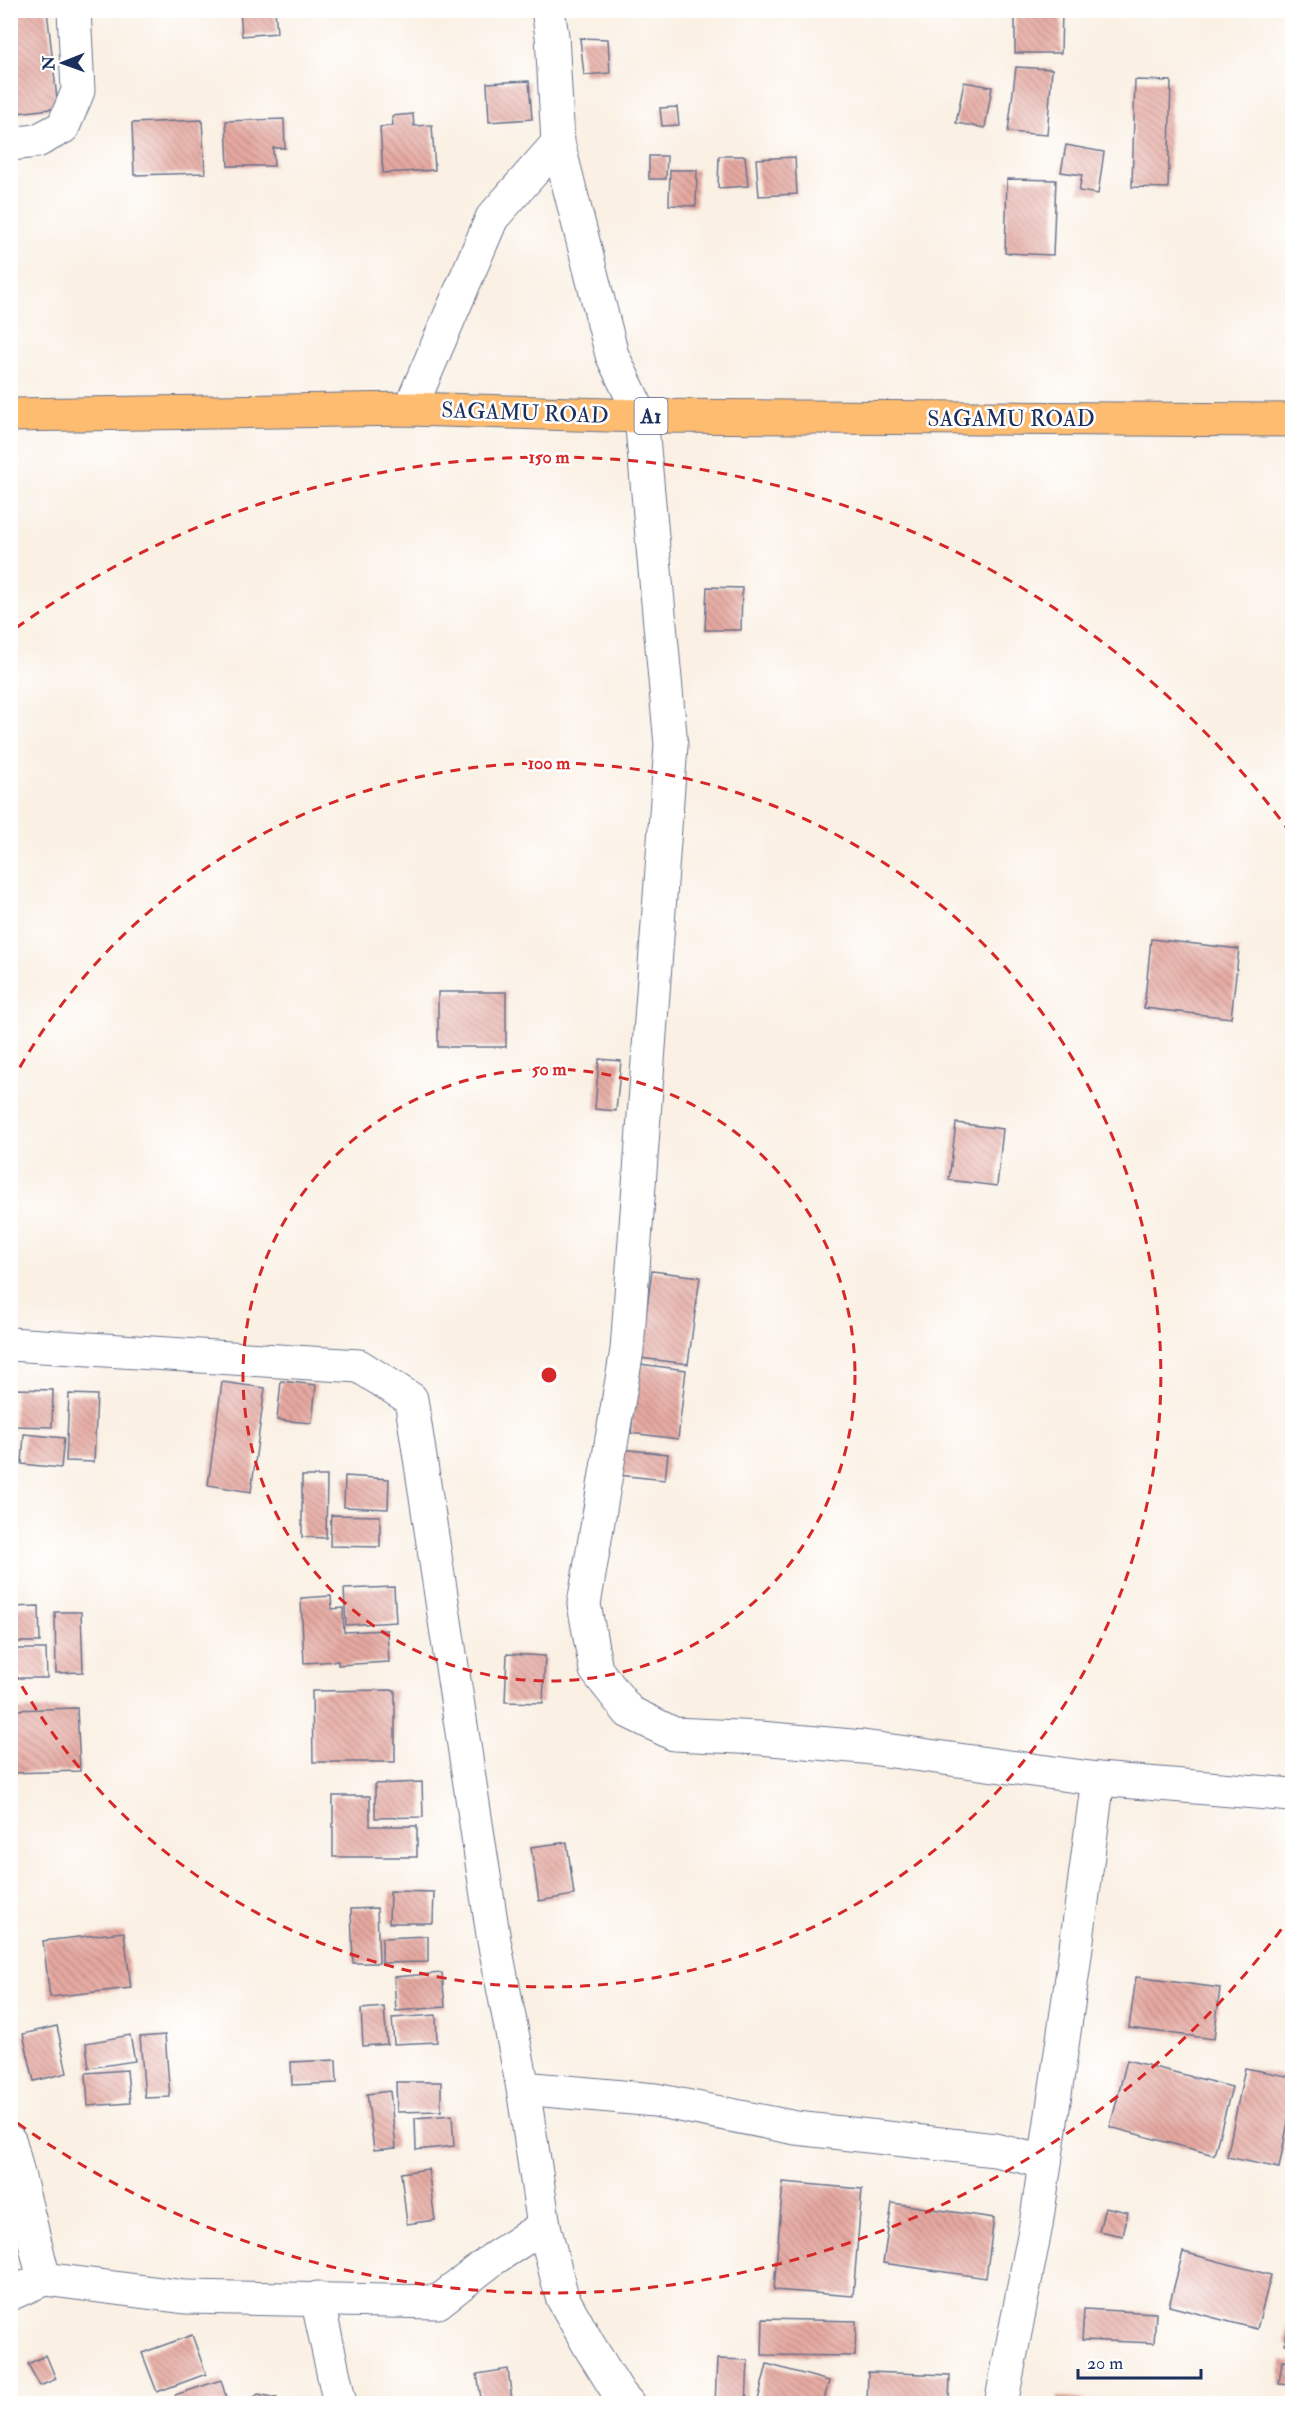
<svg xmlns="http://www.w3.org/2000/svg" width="1303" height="2414" font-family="'IM FELL Double Pica',serif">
<defs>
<pattern id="building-back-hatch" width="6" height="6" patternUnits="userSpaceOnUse" patternTransform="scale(1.5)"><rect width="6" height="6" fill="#e6a9a0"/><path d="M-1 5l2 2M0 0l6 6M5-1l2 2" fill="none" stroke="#ba8a86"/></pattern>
</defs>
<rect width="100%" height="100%" fill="#fff"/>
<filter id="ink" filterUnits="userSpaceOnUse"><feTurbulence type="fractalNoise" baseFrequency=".0167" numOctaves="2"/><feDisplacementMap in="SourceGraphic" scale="12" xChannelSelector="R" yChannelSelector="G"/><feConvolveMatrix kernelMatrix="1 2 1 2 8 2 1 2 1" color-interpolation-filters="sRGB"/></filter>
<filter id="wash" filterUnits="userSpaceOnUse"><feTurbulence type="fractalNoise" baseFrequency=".008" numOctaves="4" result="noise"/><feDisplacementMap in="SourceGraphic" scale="24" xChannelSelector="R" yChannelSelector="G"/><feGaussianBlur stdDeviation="1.35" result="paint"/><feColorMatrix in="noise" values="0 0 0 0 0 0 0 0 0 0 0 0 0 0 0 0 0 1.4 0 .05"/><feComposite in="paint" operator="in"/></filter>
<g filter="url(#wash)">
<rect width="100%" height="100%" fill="#faf0e3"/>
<g id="blocks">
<!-- building -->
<g fill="url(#building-back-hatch)">
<path d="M10 10H47L58 108 10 114Z"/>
<path d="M240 10H275L277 33 242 36Z"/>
<path d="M1015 10H1062L1061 53H1015Z"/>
<path d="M580 38 608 39 610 73 584 75Z"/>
<path d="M1016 67 1052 69 1047 135 1008 132Z"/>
<path d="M1135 80 1171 81 1168 188 1132 187Z"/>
<path d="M529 81 532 119 489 122 487 83Z"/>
<path d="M964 82 992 87 985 128 956 123Z"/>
<path d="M677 107 679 125 662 126 660 108Z"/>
<path d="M413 114 414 126 432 125 435 170 383 173 380 127 393 126 392 116Z"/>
<path d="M284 119 285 148H273L274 166H228L226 121Z"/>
<path d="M202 120 205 173 134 175 132 123Z"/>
<path d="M1066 145 1104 152 1098 194 1079 191 1082 175 1061 172Z"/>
<path d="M649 156H667L666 179H649Z"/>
<path d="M719 156H745L748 186 718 188Z"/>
<path d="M795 157 797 194 759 196 756 159Z"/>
<path d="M670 170H697L696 206 669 205Z"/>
<path d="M1007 179 1056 180 1053 255 1005 253Z"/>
<path d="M707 587 742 588 741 630H705Z"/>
<path d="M1151 939 1239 949 1231 1018 1144 1008Z"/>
<rect x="438" y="992" width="68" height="55"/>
<path d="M599 1059 621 1061 616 1111 595 1109Z"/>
<path d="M956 1123 1003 1129 997 1186 949 1180Z"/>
<path d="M652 1271 700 1277 688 1364 640 1358Z"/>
<path d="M639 1364 686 1370 678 1439 631 1433Z"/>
<path d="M281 1381 316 1385 312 1423 277 1420Z"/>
<path d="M222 1382 265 1388 251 1492 208 1485Z"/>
<path d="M15 1389 53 1390 52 1427 14 1426Z"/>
<path d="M69 1394 97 1395 94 1462 66 1461Z"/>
<path d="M24 1434 64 1438 61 1468 22 1464Z"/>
<path d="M620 1449 668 1454 665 1480 618 1475Z"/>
<path d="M302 1476H327L326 1538 302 1537Z"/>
<path d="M345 1476 389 1479 388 1509 344 1507Z"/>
<path d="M331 1515 380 1516V1547L330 1546Z"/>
<path d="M394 1587 396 1622 346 1625 344 1589Z"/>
<path d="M331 1596 332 1609 343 1608 344 1632 387 1630 389 1662 338 1665V1661L304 1663 301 1598Z"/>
<path d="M39 1606 40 1642H10V1607Z"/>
<path d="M55 1612H81L83 1672 56 1673Z"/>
<path d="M10 1649H46L47 1678H10Z"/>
<path d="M507 1654 545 1656 543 1703 505 1702Z"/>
<path d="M395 1690V1762H313L312 1691Z"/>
<path d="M77 1708 80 1771 10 1773V1710Z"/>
<path d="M422 1782 423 1817 375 1818V1784Z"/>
<path d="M333 1796H370V1826H417V1857H333Z"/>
<path d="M567 1842 574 1895 539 1901 531 1847Z"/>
<path d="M390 1891 434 1892 433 1923H389Z"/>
<path d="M377 1908 379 1963H353L351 1909Z"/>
<path d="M124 1932 131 1988 50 1997 43 1941Z"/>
<path d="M428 1936V1962L382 1963V1938Z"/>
<path d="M442 1973 445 2007 396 2011 394 1977Z"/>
<path d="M1136 1977 1220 1988 1214 2039 1129 2028Z"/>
<path d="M384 2007 387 2044 363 2046 361 2009Z"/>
<path d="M436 2015 437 2042 394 2044 392 2018Z"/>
<path d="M57 2026 67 2073 34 2081 23 2034Z"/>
<path d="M130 2035 135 2061 89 2068 86 2043Z"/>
<path d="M165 2035 170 2097 145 2098 140 2037Z"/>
<path d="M336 2060 337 2083 292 2085 291 2062Z"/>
<path d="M1127 2060 1232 2087 1214 2155 1110 2127Z"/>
<path d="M1245 2068 1292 2077V2101L1279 2168 1227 2157Z"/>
<path d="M127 2070 130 2103 88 2106 86 2073Z"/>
<path d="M396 2082H441V2111L397 2112Z"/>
<path d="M390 2091 396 2148 374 2150 367 2094Z"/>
<path d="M452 2115 454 2146 416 2150 415 2118Z"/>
<path d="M428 2169 435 2220 407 2224 401 2173Z"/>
<path d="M783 2182 862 2189 853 2296 774 2290Z"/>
<path d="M892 2203 994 2218 986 2278 883 2263Z"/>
<path d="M1105 2207 1128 2212 1123 2236 1099 2231Z"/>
<path d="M1183 2252 1271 2275 1257 2329 1169 2306Z"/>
<path d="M1084 2309 1156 2313 1154 2343 1082 2340Z"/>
<path d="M763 2319 856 2321 855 2356 762 2355Z"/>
<path d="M1289 2321 1292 2322V2345L1285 2344Z"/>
<path d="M192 2335 206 2374 157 2392 142 2353Z"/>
<path d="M46 2355 56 2379 40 2386 28 2364Z"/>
<path d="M717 2359 748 2360 746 2404H715Z"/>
<path d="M1282 2361 1292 2362V2385L1279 2384Z"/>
<path d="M767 2364 829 2381 823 2404H757Z"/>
<path d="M508 2369 512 2400 482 2404 477 2374Z"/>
<path d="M868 2372 950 2375 949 2404H867Z"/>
<path d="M221 2380 228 2404H178L175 2395Z"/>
<path d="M258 2394 277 2398 278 2404H246Z"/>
<path d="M1058 2396 1099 2402V2404H1057Z"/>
<path d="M1276 2399 1292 2401V2404H1275Z"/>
</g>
</g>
</g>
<g filter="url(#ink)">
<use href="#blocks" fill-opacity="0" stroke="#69738d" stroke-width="1.5"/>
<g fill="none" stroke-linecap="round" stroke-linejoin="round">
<!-- minor casing -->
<g stroke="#69738d" stroke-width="35">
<g id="minor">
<path d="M548 10 552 36 558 143 612 355 641 416 671 745 627 1350 584 1604 596 1670 629 1712 674 1734 760 1738 863 1747 1098 1779 1292 1795"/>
<path d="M10 144 37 141 63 127 78 91 74 10"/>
<path d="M410 409 492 218 558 143"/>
<path d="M10 1344 359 1366 411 1399 494 1941 523 2088 544 2226 562 2297 590 2347 620 2395 628 2404"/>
<path d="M523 2088 655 2100 796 2128 995 2150 1045 2162"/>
<path d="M10 2142 44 2279"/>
<path d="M10 2294 44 2279 185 2297 438 2302 493 2259 544 2226"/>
<path d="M317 2298 340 2404"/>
<path d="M1001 2404 1036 2225 1073 1970 1098 1779"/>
</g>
</g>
<!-- highway casing -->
<g stroke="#69738d" stroke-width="35">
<path id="highway" d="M10 415 410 409 641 416 1292 420"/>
</g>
<!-- minor -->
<use href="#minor" stroke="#fff" stroke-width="33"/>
<!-- highway -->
<use href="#highway" stroke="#febc70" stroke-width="33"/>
</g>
</g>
<!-- distance rings -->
<g fill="none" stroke="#d62828" stroke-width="3" stroke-dasharray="10 8">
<circle cx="549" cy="1375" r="306"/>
<path d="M11 1083A612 612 0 1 1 11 1667"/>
<path d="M1292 1915A918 918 0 0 1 16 2122M16 628A918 918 0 0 1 1292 835"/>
</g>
<g text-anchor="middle" stroke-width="5" stroke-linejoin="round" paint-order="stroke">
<!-- shield labels -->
<rect fill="#fff" stroke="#5f6d8e" stroke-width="1.5" x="634.5" y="398" width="33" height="36" rx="4.5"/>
<g font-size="21" font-weight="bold" fill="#1b2f5e">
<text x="651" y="423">A1</text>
</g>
<!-- street labels -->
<g font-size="22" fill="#1b2f5e" stroke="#fff">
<text transform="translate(525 412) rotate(2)" y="8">SAGAMU ROAD</text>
<text x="1011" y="426">SAGAMU ROAD</text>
</g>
</g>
<circle cx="549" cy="1375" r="9" fill="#d62828" stroke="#fff" stroke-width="3"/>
<g font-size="18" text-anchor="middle" font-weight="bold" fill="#d62828" stroke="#fff" stroke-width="5" stroke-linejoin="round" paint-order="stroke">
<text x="549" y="463">150 m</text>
<text x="549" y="769">100 m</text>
<text x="549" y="1075">50 m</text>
</g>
<!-- margin -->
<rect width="1303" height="2414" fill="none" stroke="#fff" stroke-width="36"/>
<!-- north arrow -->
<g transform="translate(63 63) rotate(269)" stroke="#ffffff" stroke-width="4.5" paint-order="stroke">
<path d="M0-4.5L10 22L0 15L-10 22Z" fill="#1b2f5e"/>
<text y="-9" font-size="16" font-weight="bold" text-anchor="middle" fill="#1b2f5e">N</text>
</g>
<!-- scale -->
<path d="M1078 2369v9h123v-9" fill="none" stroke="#1b2f5e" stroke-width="3"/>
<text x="1087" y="2369" font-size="18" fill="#1b2f5e" stroke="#ffffff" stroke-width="4.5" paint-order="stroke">20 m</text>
</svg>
